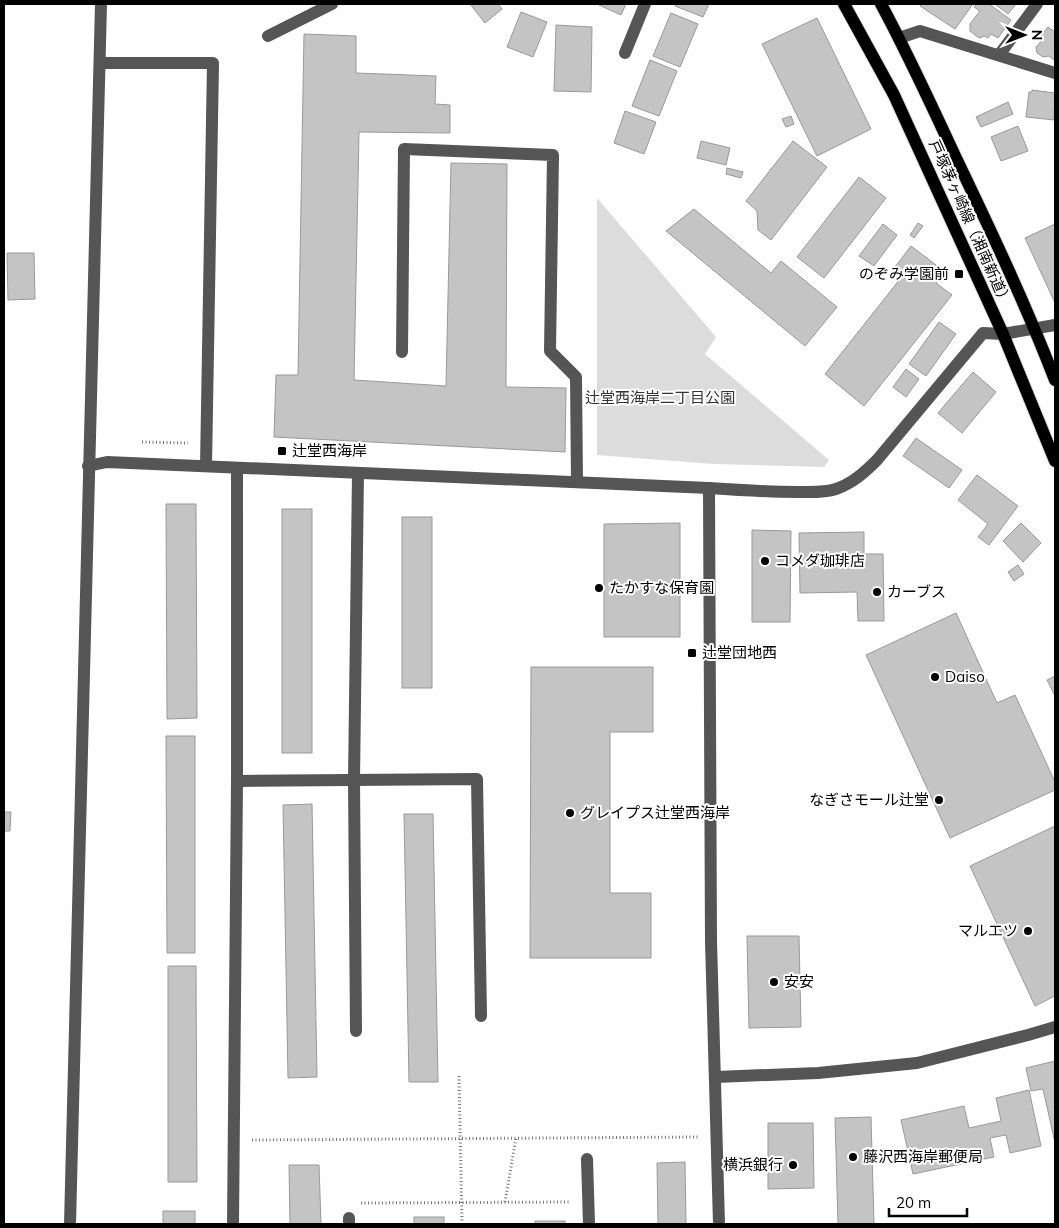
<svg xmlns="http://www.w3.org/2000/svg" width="1059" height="1228" font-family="Mulish,'Noto Sans JP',sans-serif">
<rect width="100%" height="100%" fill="#fff"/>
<!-- green -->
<path fill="#dcdcdc" d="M597 198 716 337 705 354 829 460 824 467 714 464 597 455Z"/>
<!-- building -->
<g fill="#c4c4c4" stroke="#999">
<path d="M470 4H498L502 9 485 23Z"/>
<path d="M600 4H626L621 15 599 5Z"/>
<path d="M676 4H709L703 17 675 6Z"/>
<path d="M921 4H973L955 29 920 6Z"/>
<path d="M977 4H989L1011 20 998 38 991 34 988 38 985 36 979 38 970 31V24L980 11 974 7Z"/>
<path d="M995 4H1016L1008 14Z"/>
<path d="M521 12 547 22 533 57 507 47Z"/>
<path d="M671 13 698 24 680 67 653 56Z"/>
<path d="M817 18 871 129 817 156 762 44Z"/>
<path d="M556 25 592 27 591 92 554 91Z"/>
<path d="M1048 27 1055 32V61L1049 56 1043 57 1037 53 1036 47 1043 39 1040 37Z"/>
<path d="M304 34 356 36V73L436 76 435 104 450 105V133L359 132 354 380 446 386 451 163 507 164 506 387 566 388 565 452 274 437 276 375H298Z"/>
<path d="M650 60 677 71 659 116 632 106Z"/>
<path d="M1032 90 1055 93 1054 120 1026 117 1029 92H1032Z"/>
<path d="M1008 102 1013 114 981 127 976 117Z"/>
<path d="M625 111 656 122 644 154 614 143Z"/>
<path d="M791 116 794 124 786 127 782 119Z"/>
<path d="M1018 126 1028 151 1001 161 991 137Z"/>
<path d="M701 141 730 148 726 165 697 158Z"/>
<path d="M793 141 827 167 771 240 758 230 757 211 746 201Z"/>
<path d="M727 168 743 172 741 178 726 174Z"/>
<path d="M859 177 886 198 824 278 797 257Z"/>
<path d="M694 209 771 273 781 261 837 307 805 346 666 231Z"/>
<path d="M918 223 923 226 914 238 910 235Z"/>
<path d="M883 224 897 235 874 266 859 256Z"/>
<path d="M1055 224V303L1025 238Z"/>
<path d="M911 246 944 271 936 283 952 295 864 406 825 374 904 274 895 267Z"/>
<path d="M7 253H34L35 299 8 300Z"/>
<path d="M939 322 956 334 926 376 909 364Z"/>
<path d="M906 369 919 379 906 397 893 387Z"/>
<path d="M973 372 996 392 962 433 938 413Z"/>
<path d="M916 438 962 470 949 488 903 456Z"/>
<path d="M977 475 1018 506 989 545 978 537 988 524 958 500Z"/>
<path d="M166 504H196L197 718 167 719Z"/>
<rect x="282" y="509" width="30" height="244"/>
<rect x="402" y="517" width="30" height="171"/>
<path d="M680 523V637H604V524Z"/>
<path d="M1021 523 1041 543 1023 562 1003 541Z"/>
<path d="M752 530 791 531 790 622H752Z"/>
<path d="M864 532V554H883L884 621H858L857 592 800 593 799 533Z"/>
<path d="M1018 565 1024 574 1014 581 1008 572Z"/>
<path d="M956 613 997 703 1015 695 1055 782V790L950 838 866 655Z"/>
<path d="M531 667H653V732H610V893H651V958H530Z"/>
<path d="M1055 676V696L1047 680Z"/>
<path d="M166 736H195V953H167Z"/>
<path d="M312 804 317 1077 288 1078 283 805Z"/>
<path d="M4 812H11L10 831H4Z"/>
<path d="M404 814H433L438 1082H409Z"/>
<path d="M1055 826V996L1035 1006 970 866Z"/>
<path d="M747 936H799L801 1027 749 1028Z"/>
<path d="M168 966H196L197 1182H168Z"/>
<path d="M1055 1061V1143L1043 1089 1031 1091 1026 1068Z"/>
<path d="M1029 1090 1041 1146 1010 1153 1006 1135 990 1138 994 1157 913 1174 901 1120 964 1106 969 1128 1001 1121 996 1098Z"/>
<path d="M871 1117 874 1224H838L835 1118Z"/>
<path d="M768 1123H813L814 1188 768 1189Z"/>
<path d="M685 1162 686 1224H658L657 1163Z"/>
<path d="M289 1165H319L321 1224H290Z"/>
<rect x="163" y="1211" width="32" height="13"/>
<rect x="414" y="1217" width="30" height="7"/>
<rect x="535" y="1221" width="30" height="3"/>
</g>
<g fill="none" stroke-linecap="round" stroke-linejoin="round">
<!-- major casing -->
<g stroke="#dbdbdb" stroke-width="14">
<g id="major">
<path d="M844 4 894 95 1003 334 1055 461"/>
<path d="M881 4C908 54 932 106 956 158 991 231 1026 305 1055 380"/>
</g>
</g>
<!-- path -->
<g stroke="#777" stroke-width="3" stroke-dasharray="1 2.5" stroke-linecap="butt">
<path d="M142 442 188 443"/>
<path d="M459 1076 462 1224"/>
<path d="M252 1140 698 1137"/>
<path d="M505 1202 516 1138"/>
<path d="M361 1203 570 1202"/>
</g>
<!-- minor -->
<g stroke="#555" stroke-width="12">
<path d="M268 36 332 4"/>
<path d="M899 38 920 31 1055 73"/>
<path d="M625 53 645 4"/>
<path d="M999 55 1037 4"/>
<path d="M100 63H213L206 466"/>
<path d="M402 352 404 149 553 155 550 351 576 377 577 482"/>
<path d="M88 466 107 462 709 488C738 490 768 492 798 492 810 492 824 493 836 489 853 483 865 472 877 460L983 333 1003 334 1055 325"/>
<path d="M709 488 711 941 719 1224"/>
<path d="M237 781 477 779 481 1016"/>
<path d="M356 1031 354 780 358 473"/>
<path d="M716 1077 818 1073 917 1063 1028 1035 1055 1027"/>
<path d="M587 1159 589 1224"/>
<path d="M349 1218V1224"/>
<path d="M70 1224 101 4"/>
<path d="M233 1224 237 781V468"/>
</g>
<!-- major -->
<use href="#major" stroke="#000" stroke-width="12"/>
</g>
<!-- markers -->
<g fill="#000" stroke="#fff" stroke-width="2">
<rect x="954" y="269" width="10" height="10" rx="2.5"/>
<rect x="277" y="446" width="10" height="10" rx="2.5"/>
<circle cx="765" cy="561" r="5"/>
<circle cx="599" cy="588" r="5"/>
<circle cx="877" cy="592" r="5"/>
<rect x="687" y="648" width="10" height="10" rx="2.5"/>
<circle cx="935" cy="677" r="5"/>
<circle cx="939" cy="800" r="5"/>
<circle cx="570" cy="813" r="5"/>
<circle cx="1028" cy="931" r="5"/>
<circle cx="774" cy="982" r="5"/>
<circle cx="853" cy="1157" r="5"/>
<circle cx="793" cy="1165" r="5"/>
</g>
<g text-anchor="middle" stroke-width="4" stroke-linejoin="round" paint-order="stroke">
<!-- street labels -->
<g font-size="15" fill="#000" stroke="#fff">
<text transform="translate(970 223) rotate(66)" y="5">戸塚茅ヶ崎線（湘南新道）</text>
</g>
<!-- poi labels -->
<g font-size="15" fill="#000" stroke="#fff" text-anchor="start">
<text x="949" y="279" text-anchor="end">のぞみ学園前</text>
<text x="292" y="456">辻堂西海岸</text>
<text x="775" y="566">コメダ珈琲店</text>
<text x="609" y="593">たかすな保育園</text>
<text x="887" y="597">カーブス</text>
<text x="702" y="658">辻堂団地西</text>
<text x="945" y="682">Daiso</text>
<text x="929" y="805" text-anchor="end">なぎさモール辻堂</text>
<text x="580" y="818">グレイプス辻堂西海岸</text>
<text x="1018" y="936" text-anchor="end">マルエツ</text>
<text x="784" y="987">安安</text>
<text x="863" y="1162">藤沢西海岸郵便局</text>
<text x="783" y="1170" text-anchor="end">横浜銀行</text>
</g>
<!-- park labels -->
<g font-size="15" fill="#333" stroke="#fff">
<text x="660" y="403">辻堂西海岸二丁目公園</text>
</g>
</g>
<!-- border -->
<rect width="1059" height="1228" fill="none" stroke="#000000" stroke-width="10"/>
<!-- north arrow -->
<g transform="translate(1024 35) rotate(90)" stroke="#ffffff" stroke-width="4" paint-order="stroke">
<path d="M0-4L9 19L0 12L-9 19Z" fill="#000000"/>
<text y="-8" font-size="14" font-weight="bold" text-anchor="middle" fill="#000000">N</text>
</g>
<!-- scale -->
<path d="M889 1208v8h78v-8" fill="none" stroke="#000000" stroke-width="2.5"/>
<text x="896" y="1208" font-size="15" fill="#000000" stroke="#ffffff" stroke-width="4" paint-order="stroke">20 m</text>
</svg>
